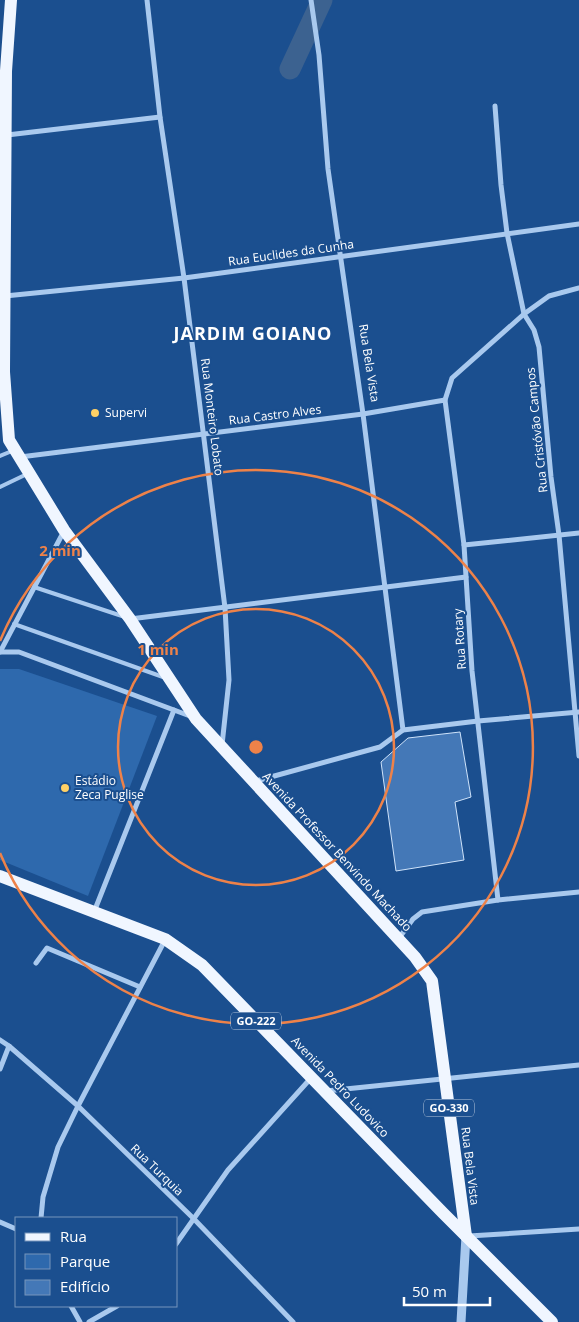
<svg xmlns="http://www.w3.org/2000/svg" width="579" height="1322" font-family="'Open Sans',sans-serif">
<rect width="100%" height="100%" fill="#1b4f8f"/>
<!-- green -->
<path fill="#2e69ad" d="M0 669H19L157 716 88 896 0 860Z"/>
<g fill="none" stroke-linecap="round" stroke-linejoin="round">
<!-- river -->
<path stroke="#3c6290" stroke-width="21" d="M290 69 322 0"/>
</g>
<!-- building -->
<path fill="#4478b7" stroke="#cfe3fa" d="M460 732 471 797 455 802 464 860 396 871 381 762 408 738Z"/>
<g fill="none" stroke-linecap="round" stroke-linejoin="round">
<!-- service -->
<g stroke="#a9c9ee" stroke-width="4">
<path d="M0 456 12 451"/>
<path d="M0 487 27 474"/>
<path d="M34 587 125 617"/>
<path d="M14 624 163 677"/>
</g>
<!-- minor -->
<g stroke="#a9c9ee" stroke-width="5">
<path d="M147 0 160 117 184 278 225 608 229 680 222 745"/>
<path d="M311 0 319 55 328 169 363 414 403 730"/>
<path d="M495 106 501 185 507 233 524 314 534 330 539 347 551 477 559 535 579 756"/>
<path d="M7 135 160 117"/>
<path d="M5 296 184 278 579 224"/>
<path d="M20 457 363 414 445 400"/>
<path d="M464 545 579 533"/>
<path d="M130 619 466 577"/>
<path d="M0 652H19L190 716"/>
<path d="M0 652 64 531"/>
<path d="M256 781 380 747 403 730 478 721 579 712"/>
<path d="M498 900 472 671 464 545 445 400 452 378 524 314 549 296 579 288"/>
<path d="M94 912 174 710"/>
<path d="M399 938 413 919 422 912 498 900 579 892"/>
<path d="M36 963 47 948 140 987"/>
<path d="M0 1040 9 1046 78 1106 193 1218 293 1322"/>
<path d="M0 1069 9 1046"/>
<path d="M326 1091 579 1065"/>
<path d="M41 1218 43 1197 58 1147 78 1106 165 940"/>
<path d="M0 1222 16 1229"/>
<path d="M469 1236 579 1229"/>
<path d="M176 1244 228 1170 311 1078"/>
<path d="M71 1306 80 1322"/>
<path d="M89 1322 117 1306"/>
</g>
<!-- tertiary -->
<path stroke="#a9c9ee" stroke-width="9" d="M461 1322 466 1236"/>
<!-- primary -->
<g stroke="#f0f6ff" stroke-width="12">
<path d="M11 0 6 71 4 372 9 440 64 530 130 619 196 719 415 957 432 981 466 1236"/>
<path d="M0 876 165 939 202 965 443 1213 552 1322"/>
</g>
</g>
<!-- distance rings -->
<g fill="none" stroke="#ee8249" stroke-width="2.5">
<circle cx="256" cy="747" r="138"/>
<path d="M0 641A277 277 0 1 1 0 853"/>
</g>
<!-- markers -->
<g fill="#ffd166" stroke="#1b4f8f" stroke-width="2">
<circle cx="95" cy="413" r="5"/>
<circle cx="65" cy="788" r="5"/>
</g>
<g text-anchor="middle" stroke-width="4" stroke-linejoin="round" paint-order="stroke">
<!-- shield labels -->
<g fill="#1b4f8f" stroke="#bbcadd" stroke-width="1">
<rect x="231" y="1012.5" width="50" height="17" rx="4"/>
<rect x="424" y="1099.5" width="50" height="17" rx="4"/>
</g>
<g font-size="11" font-weight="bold" fill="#fff">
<text x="256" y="1025">GO-222</text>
<text x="449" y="1112">GO-330</text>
</g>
<!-- street labels -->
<g font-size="12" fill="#fff" stroke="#1b4f8f">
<text transform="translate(291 253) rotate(-8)" y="4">Rua Euclides da Cunha</text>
<text transform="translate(369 363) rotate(81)" y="4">Rua Bela Vista</text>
<text transform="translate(275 415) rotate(-7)" y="4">Rua Castro Alves</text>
<text transform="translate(212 417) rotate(83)" y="4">Rua Monteiro Lobato</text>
<text transform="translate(537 430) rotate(-96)" y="4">Rua Cristóvão Campos</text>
<text transform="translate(460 639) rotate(-94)" y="4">Rua Rotary</text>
<text transform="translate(337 852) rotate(47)" y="4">Avenida Professor Benvindo Machado</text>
<text transform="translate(340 1087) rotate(46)" y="4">Avenida Pedro Ludovico</text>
<text transform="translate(470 1166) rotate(83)" y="4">Rua Bela Vista</text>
<text transform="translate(157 1170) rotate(44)" y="4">Rua Turquia</text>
</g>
<!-- poi labels -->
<g font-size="12" fill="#fff" stroke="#1b4f8f" text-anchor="start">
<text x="105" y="417">Supervi</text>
<text x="75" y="785">Estádio<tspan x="75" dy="14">Zeca Puglise</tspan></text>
</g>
<!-- district labels -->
<g font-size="18" font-weight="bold" letter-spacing="1" fill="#fff" stroke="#1b4f8f">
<text x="253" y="340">JARDIM GOIANO</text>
</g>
</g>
<circle cx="256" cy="747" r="8" fill="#ee8249" stroke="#1b4f8f" stroke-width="2.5"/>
<g font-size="15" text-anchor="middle" font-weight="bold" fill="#ee8249" stroke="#1b4f8f" stroke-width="4" stroke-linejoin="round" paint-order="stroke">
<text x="60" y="556">2 min</text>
<text x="158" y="655">1 min</text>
</g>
<!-- legend -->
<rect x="15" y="1217" width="162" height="90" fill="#1b4f8f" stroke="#7695bc"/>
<rect x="25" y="1233" width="25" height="8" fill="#f0f6ff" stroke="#7695bc"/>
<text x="60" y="1242" font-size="15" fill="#ffffff">Rua</text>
<rect x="25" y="1254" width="25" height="15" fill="#2e69ad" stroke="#7695bc"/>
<text x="60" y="1267" font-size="15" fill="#ffffff">Parque</text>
<rect x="25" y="1280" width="25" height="15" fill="#4478b7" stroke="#7695bc"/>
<text x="60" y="1292" font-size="15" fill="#ffffff">Edifício</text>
<!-- scale -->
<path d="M404 1297v8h86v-8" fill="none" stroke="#ffffff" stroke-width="2.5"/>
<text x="412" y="1297" font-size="15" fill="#ffffff" stroke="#1b4f8f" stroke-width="4" paint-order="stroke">50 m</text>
</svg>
